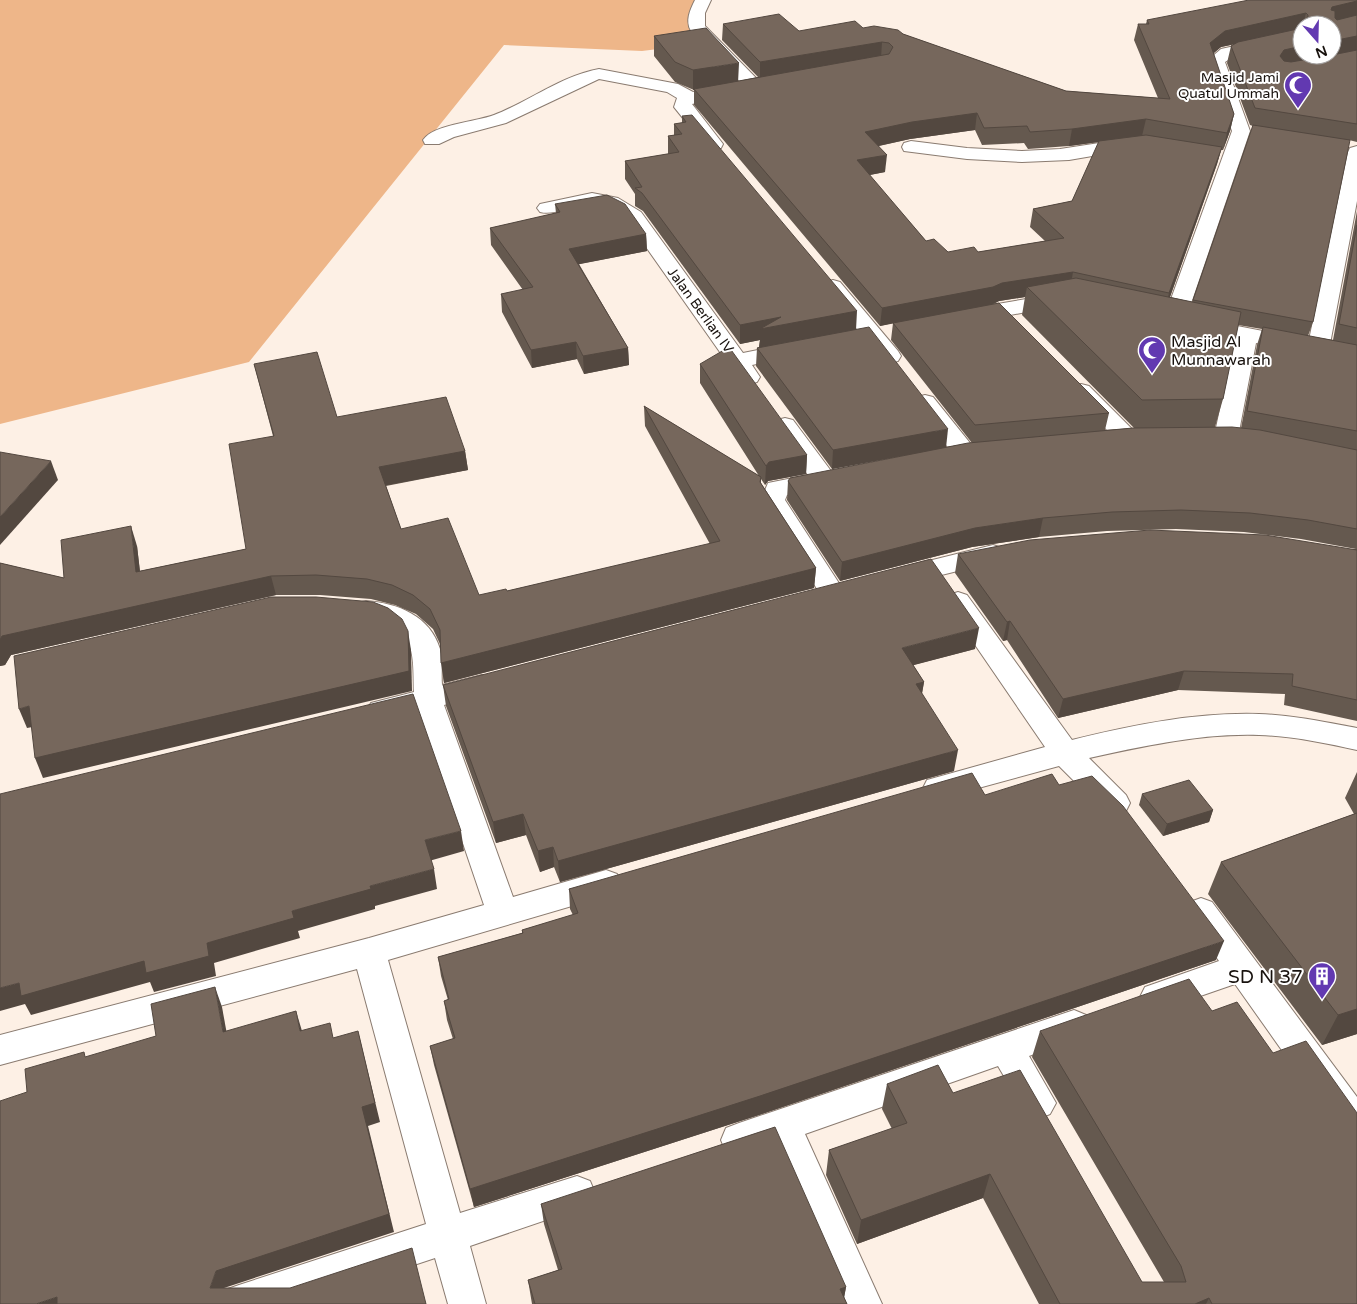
<svg xmlns="http://www.w3.org/2000/svg" width="1357" height="1304" font-family="'Varela Round',sans-serif">
<rect width="100%" height="100%" fill="#fdf0e5"/>
<!-- green -->
<path fill="#eeb689" d="M0 0H698L706 43 642 51 504 45 249 362 0 424Z"/>
<g fill="none" stroke-linecap="round" stroke-linejoin="round">
<!-- minor casing -->
<g stroke="#8a7b70" stroke-width="2">
<g id="minor">
<path d="M695 0H711L705 13V26L760 82 763 86 760 90H748L691 31C685 21 690 10 695 0Z"/>
<path d="M1302 31V41L1233 57 1225 62 1250 131 1185 321 1182 326 1174 328 1166 326 1163 321 1232 131 1207 61 1221 49Z"/>
<path d="M599 69 678 84 693 92 732 85 738 86 741 90 738 94 692 104 723 144 721 148H707L674 107 677 98 667 92 599 79 506 123 454 137 439 144H425L423 140C434 124 476 122 494 115 530 101 561 76 599 69Z"/>
<path d="M1132 138 1139 140 1141 144 1139 148 1069 160 1022 162 967 159 904 151 902 147 904 143 911 141 967 148 1022 151 1060 149Z"/>
<path d="M1357 146V201L1330 344 1357 349V363L1256 343 1238 437 1234 442 1226 444 1218 442 1214 437 1235 339 1193 331 1190 326 1193 321 1201 319 1309 340 1348 152 1350 148Z"/>
<path d="M592 193 618 198 641 212 743 353 793 343 801 345 804 350 801 355 752 365 760 377 757 382 749 384 741 382 627 220C603 204 592 203 563 210 555 212 548 214 540 212L537 208 540 204Z"/>
<path d="M833 280 840 282 898 351 901 356 898 361 890 363 882 361 826 290 822 286 826 282Z"/>
<path d="M1061 293 1069 294 1072 299 1069 304 968 323 960 321 957 316 960 311 968 309Z"/>
<path d="M1081 384 1089 386 1136 433 1140 438 1136 443 1128 445 1120 443 1073 396 1070 391 1073 386Z"/>
<path d="M925 395 933 397 974 448 977 453 974 458 965 460 956 458 917 407 913 402 917 397Z"/>
<path d="M785 418 793 420 837 479 834 484 787 495 785 500 846 594 842 600 833 603 824 600 761 500 768 483 808 475 773 425 777 420Z"/>
<path d="M993 545 1002 548 1006 554 1002 560 901 585 892 582 888 576 892 570Z"/>
<path d="M958 592 967 595 1072 740C1132 725 1197 712 1259 714 1292 715 1325 722 1357 728V750C1325 743 1292 736 1259 735 1202 733 1144 746 1089 758L1126 795 1130 803 1126 811 1115 815 1104 811 1059 766 938 799 927 796 923 788 927 780 1045 747 945 601 949 595Z"/>
<path d="M366 601C398 603 430 616 440 649 443 659 441 674 442 685L482 675 492 678 496 685 492 692 444 705 513 897 606 870 617 874 622 883 617 892 606 896 388 960 460 1213 577 1176 590 1181 595 1193 590 1205 470 1246 486 1304H448L435 1258 297 1304H220L225 1290 239 1285 426 1224 357 969 0 1065V1035L369 938 484 905 418 711 381 720 371 717 367 710 371 703 414 692C413 659 417 628 376 620 369 619 363 618 357 617L353 610 357 603Z"/>
<path d="M1201 898 1212 902 1357 1097V1142L1344 1138 1235 984 1157 1011 1145 1007 1140 997 1145 987 1219 961 1185 911 1190 902Z"/>
<path d="M1074 1010 1086 1015 1091 1025 1086 1035 1029 1056 1056 1103 1050 1114 1038 1119 1026 1114 998 1066 805 1134 882 1304H843L774 1145 739 1157 726 1152 721 1140 726 1128 739 1123Z"/>
</g>
</g>
<!-- minor -->
<use href="#minor" fill="#fff" fill-rule="evenodd"/>
</g>
<!-- wall -->
<g fill="#65594f" fill-rule="evenodd">
<path d="M1357 0V142L1349 140 1313 322 1308 336 1333 340 1357 211V721L1284 705 1285 694 1178 690 1058 718 1007 640 1003 641 955 573 958 554 1356 549 1301 539 1244 532 1176 529 1107 531 1039 537 972 547 840 581 787 500 788 481 912 454 832 469 756 366 757 348 759 347 760 340 740 344 643 211 635 206V194L625 179V161L668 154V136L674 135V124L682 123V116L856 329 946 447 972 443 891 340 893 323 880 326 694 105V90L675 82 654 56V36L738 81 758 77 722 40 723 24 799 31 863 28 903 34 1066 91 1158 98 1134 40 1138 24H1146L1147 20ZM1302 25H1332L1302 55ZM1236 44 1231 46 1227 63 1250 125 1253 126 1192 302 1170 297 1217 164 1221 150H1223L1230 131 1234 114 1213 53 1221 47ZM975 130 982 145 1024 143 1028 149 1069 146 1099 142 1072 201 1033 209 1030 227 1045 241 978 252H948L926 241 869 175 885 172 879 146 910 139ZM1025 297 1022 315 1134 428 1105 430 1109 413 994 304 999 301ZM1238 325 1262 329 1257 345 1241 428 1215 427 1223 399Z"/>
<path d="M555 204 646 234 647 251 579 264 628 348 629 365 584 374 577 359 532 368 502 312 501 294 523 290 491 245 490 228 556 213Z"/>
<path d="M254 364 337 417 465 451 468 470 386 486 401 529 479 595 507 591 710 544 645 426 644 406 759 476 700 383V364L807 455 806 474 768 481 765 485 761 479V483L816 568 814 588 444 683 440 644 433 629 416 614 395 605 371 599 320 595H276L11 655 5 665 0 666V563L64 578 137 546 140 571 246 549 273 436Z"/>
<path d="M975 649 913 665 924 682 922 694 954 771 560 882 554 867 540 872 526 835 496 843 446 706 443 685Z"/>
<path d="M1357 772V1034L1322 1045 1208 894 1221 862 1354 814 1345 798Z"/>
<path d="M1059 785 1216 960 759 1115 474 1207 434 1065 430 1046 453 1039 447 1020 444 1001 448 1000 441 976 438 957 522 933V930L573 915 570 909 569 889 985 795Z"/>
<path d="M1142 794 1213 810 1209 822 1163 836 1139 805Z"/>
<path d="M1040 1031 1357 1304H1039L983 1198 857 1244 826 1175 829 1150 892 1129 882 1109 887 1084 953 1093 1142 1282H1164L1032 1057Z"/>
<path d="M541 1204 846 1287 844 1297 847 1304H532L528 1280 558 1270 544 1224Z"/>
</g>
<!-- shaded-wall -->
<g fill="#534840">
<path d="M1357 1V15L1328 23 1332 7Z"/>
<path d="M1306 13 1303 25H1302V29L1221 47 1206 60 1210 43 1225 31Z"/>
<path d="M1357 36V50L1280 66V56L1284 50 1302 46V55H1332V41Z"/>
<path d="M882 42 881 58 760 79V62Z"/>
<path d="M739 63 738 83 694 89V90H693V70Z"/>
<path d="M977 113 975 130 910 139 864 149 865 132 912 122Z"/>
<path d="M1234 114 1230 131 1223 150 1227 133Z"/>
<path d="M1146 119 1142 136 1069 146 1072 129Z"/>
<path d="M1222 147 1217 164 1165 311 1169 293Z"/>
<path d="M887 155 885 172 855 178 857 160Z"/>
<path d="M646 234 647 251 570 266 569 249Z"/>
<path d="M1073 272 1070 290 1027 287 1025 297 999 301 990 305 880 326 882 308 1002 283Z"/>
<path d="M857 311 856 330 759 348 760 340 740 344V325L781 317Z"/>
<path d="M576 342 577 359 532 368 531 350Z"/>
<path d="M628 348 629 365 584 374 583 356Z"/>
<path d="M948 429 946 448 832 469 833 450Z"/>
<path d="M465 451 468 470 382 486 379 467Z"/>
<path d="M807 455 806 474 768 481 765 485 766 466 769 462Z"/>
<path d="M51 461 58 480 0 545V517Z"/>
<path d="M1043 518 1039 537 972 547 840 581 842 562 975 528Z"/>
<path d="M131 526 137 546 142 591 136 572Z"/>
<path d="M816 568 814 588 444 683 441 663Z"/>
<path d="M271 576 276 595 11 655 5 665 0 666V640L2 636Z"/>
<path d="M1010 621 1007 640 1003 641 1007 622Z"/>
<path d="M979 628 975 649 899 669 902 648Z"/>
<path d="M408 631 411 650 412 691 43 778 35 758Z"/>
<path d="M1184 671 1178 690 1058 718 1063 699Z"/>
<path d="M924 682 920 703 916 684Z"/>
<path d="M29 706 38 726 27 728 19 709Z"/>
<path d="M958 750 954 771 560 882 558 861Z"/>
<path d="M1213 810 1209 822 1163 836 1167 824Z"/>
<path d="M523 814 526 835 496 843 493 822Z"/>
<path d="M461 831 464 851 429 861 425 840Z"/>
<path d="M553 847 554 867 540 872 538 851Z"/>
<path d="M434 869 437 889 375 906V909L298 931 300 938 214 963 216 976 154 992 150 982 31 1015 25 1004 0 1011V988L19 983 207 943 292 911 370 886Z"/>
<path d="M1224 941 1216 960 759 1115 474 1207 470 1189Z"/>
<path d="M215 987 222 1007 230 1051 223 1032Z"/>
<path d="M1357 1009V1034L1322 1045 1338 1015Z"/>
<path d="M296 1011 302 1031H300Z"/>
<path d="M358 1031 380 1122 368 1126 394 1232 224 1288H210L216 1271 362 1107Z"/>
<path d="M990 1174 983 1198 857 1244 861 1220Z"/>
<path d="M846 1287 843 1304 840 1289Z"/>
<path d="M57 1297 61 1304H36Z"/>
<path d="M1209 1298 1206 1304H1195Z"/>
</g>
<!-- building -->
<g fill="#76675c" stroke="#534840">
<path d="M1249 0H1357V1L1332 7 1331 10 1335 11V18L1337 20 1357 15V36L1332 41V25H1307L1308 15 1306 13 1225 31 1210 43 1234 114 1227 133 1146 119 1072 129 1030 132 1027 126 984 128 977 113 912 122 865 132 887 155 857 160 926 241 934 239 948 252 974 247 978 252 1064 238 1033 209 1072 201 1099 141 1146 135 1222 147 1169 293 1073 272 1002 283 993 287 882 308 694 89 889 54 893 47 889 43 882 42 760 62 723 24 779 14 799 31 855 21 863 28 874 26 898 30 903 34 1066 91 1170 99 1138 24H1149L1147 20Z"/>
<path d="M706 28 739 63 693 70 675 62 654 36Z"/>
<path d="M1302 28V46L1284 50 1280 56 1284 61 1291 62 1332 55 1357 50V124L1255 108 1231 46 1238 42Z"/>
<path d="M692 115 857 311 760 329 781 317 740 325 642 193 635 188 642 187 625 161 679 152 668 136 682 134 674 124 686 122 682 116Z"/>
<path d="M1253 125 1350 140 1313 322 1193 300Z"/>
<path d="M607 195 625 204 646 234 569 249 628 348 583 356 576 342 531 350 501 294 533 287 490 228 560 212 555 204Z"/>
<path d="M1357 225V328L1339 324Z"/>
<path d="M1076 278 1241 312 1223 399 1142 400 1027 287Z"/>
<path d="M999 303 1109 413 975 425 893 323Z"/>
<path d="M869 327 948 429 833 450 757 348Z"/>
<path d="M1263 327 1357 345V431L1247 411Z"/>
<path d="M729 347 807 455 769 462 766 466 700 364Z"/>
<path d="M317 352 337 417 446 397 465 451 379 467 401 529 448 518 479 595 506 589 507 591 720 541 644 406 761 477 760 482 816 568 441 663 440 630 430 609 413 595 392 585 367 579 316 575 271 576 2 636 0 640V563L64 578 61 540 131 526 136 572 246 549 229 444 274 436 254 364Z"/>
<path d="M1232 427 1260 430 1357 450V529L1308 520 1250 513 1181 510 1112 512 1043 518 975 528 842 562 788 481 790 478 968 443 1133 428Z"/>
<path d="M0 452 51 461 0 517Z"/>
<path d="M1150 530 1265 535 1357 550V700L1292 686 1293 674 1184 671 1063 699 1010 621 1007 622 958 554 1030 540Z"/>
<path d="M931 559 979 628 902 648 924 682 916 684 958 750 558 861 553 847 538 851 523 814 493 822 443 685Z"/>
<path d="M271 597H316L373 602 388 608 402 619 408 631 409 671 35 758 29 706 19 709 14 656Z"/>
<path d="M413 694 461 831 425 840 434 869 370 886 371 889 292 911 294 918 207 943 209 956 146 973 144 961 21 996 19 983 0 988V794Z"/>
<path d="M972 773 985 795 1052 774 1059 785 1092 776 1123 806 1224 941 760 1096 470 1189 430 1046 455 1038 444 1001 449 999 438 957 523 933 522 930 578 913 569 889Z"/>
<path d="M1189 780 1213 810 1167 824 1142 794Z"/>
<path d="M1357 813V1009L1338 1015 1221 862Z"/>
<path d="M1189 979 1212 1011 1237 1002 1273 1053 1306 1041 1357 1113V1304H1212L1209 1298 1195 1304H1060L990 1174 861 1220 829 1150 907 1123 887 1084 938 1065 953 1093 1020 1070 1142 1282H1186L1181 1266 1040 1031Z"/>
<path d="M215 987 223 1032 296 1011 300 1031 330 1023 333 1038 358 1031 375 1103 362 1107 389 1214 216 1271 210 1288H290L412 1248 426 1304H57V1297L36 1304H0V1101L27 1092 25 1069 84 1052 85 1057 156 1036 151 1004Z"/>
<path d="M775 1127 846 1287 840 1289 847 1304H535L528 1280 562 1269 541 1204Z"/>
</g>
<!-- icons -->
<defs>
<g id="mosque-pin" transform="scale(1.4375)"><path d="M0 17L-7.5 6A9.5 9.5 0 1 1 7.5 6Z" fill="#6239b1" stroke="#fff"/><path d="M3.5-4.9A6 6 0 1 0 3.5 4.9A5 5 0 1 1 3.5-4.9Z" fill="#fff"/></g>
<g id="building-pin" transform="scale(1.4375)"><path d="M0 17L-7.5 6A9.5 9.5 0 1 1 7.5 6Z" fill="#6239b1" stroke="#fff"/><path d="M-4-6H4V6H1V3H-1V6H-4ZM-2.5-4.3h1.7v1.8h-1.7ZM.8-4.3h1.7v1.8H.8ZM-2.5-1h1.7V.8h-1.7ZM.8-1h1.7V.8H.8Z" fill="#fff"/></g>
</defs>
<g fill-rule="evenodd">
<use href="#mosque-pin" x="1298" y="85"/>
<use href="#mosque-pin" x="1152" y="350"/>
<use href="#building-pin" x="1322" y="976"/>
</g>
<g text-anchor="middle" stroke-width="4" stroke-linejoin="round" paint-order="stroke">
<!-- far-poi labels -->
<g font-size="14" fill="#18120e" stroke="#fff" text-anchor="end">
<text x="1279" y="82">Masjid Jami<tspan x="1279" dy="16">Quatul Ummah</tspan></text>
</g>
<!-- far-street labels -->
<g font-size="14" fill="#18120e" stroke="#fff">
<text transform="translate(701 310) rotate(54)" y="5">Jalan Berlian IV</text>
</g>
<!-- poi labels -->
<g font-size="16" fill="#18120e" stroke="#fff" text-anchor="start">
<text x="1171" y="347">Masjid Al<tspan x="1171" dy="18">Munnawarah</tspan></text>
</g>
<!-- near-poi labels -->
<g font-size="19" fill="#18120e" stroke="#fff" text-anchor="end">
<text x="1303" y="983">SD N 37</text>
</g>
</g>
<!-- north arrow -->
<g transform="translate(1317 40) rotate(160)"><circle r="24" fill="#ffffff" stroke="#a3a09f"/>
<path d="M0-4L9 19L0 12L-9 19Z" fill="#6239b1"/>
<text y="-8" font-size="14" font-weight="bold" text-anchor="middle" fill="#18120e">N</text>
</g>
</svg>
